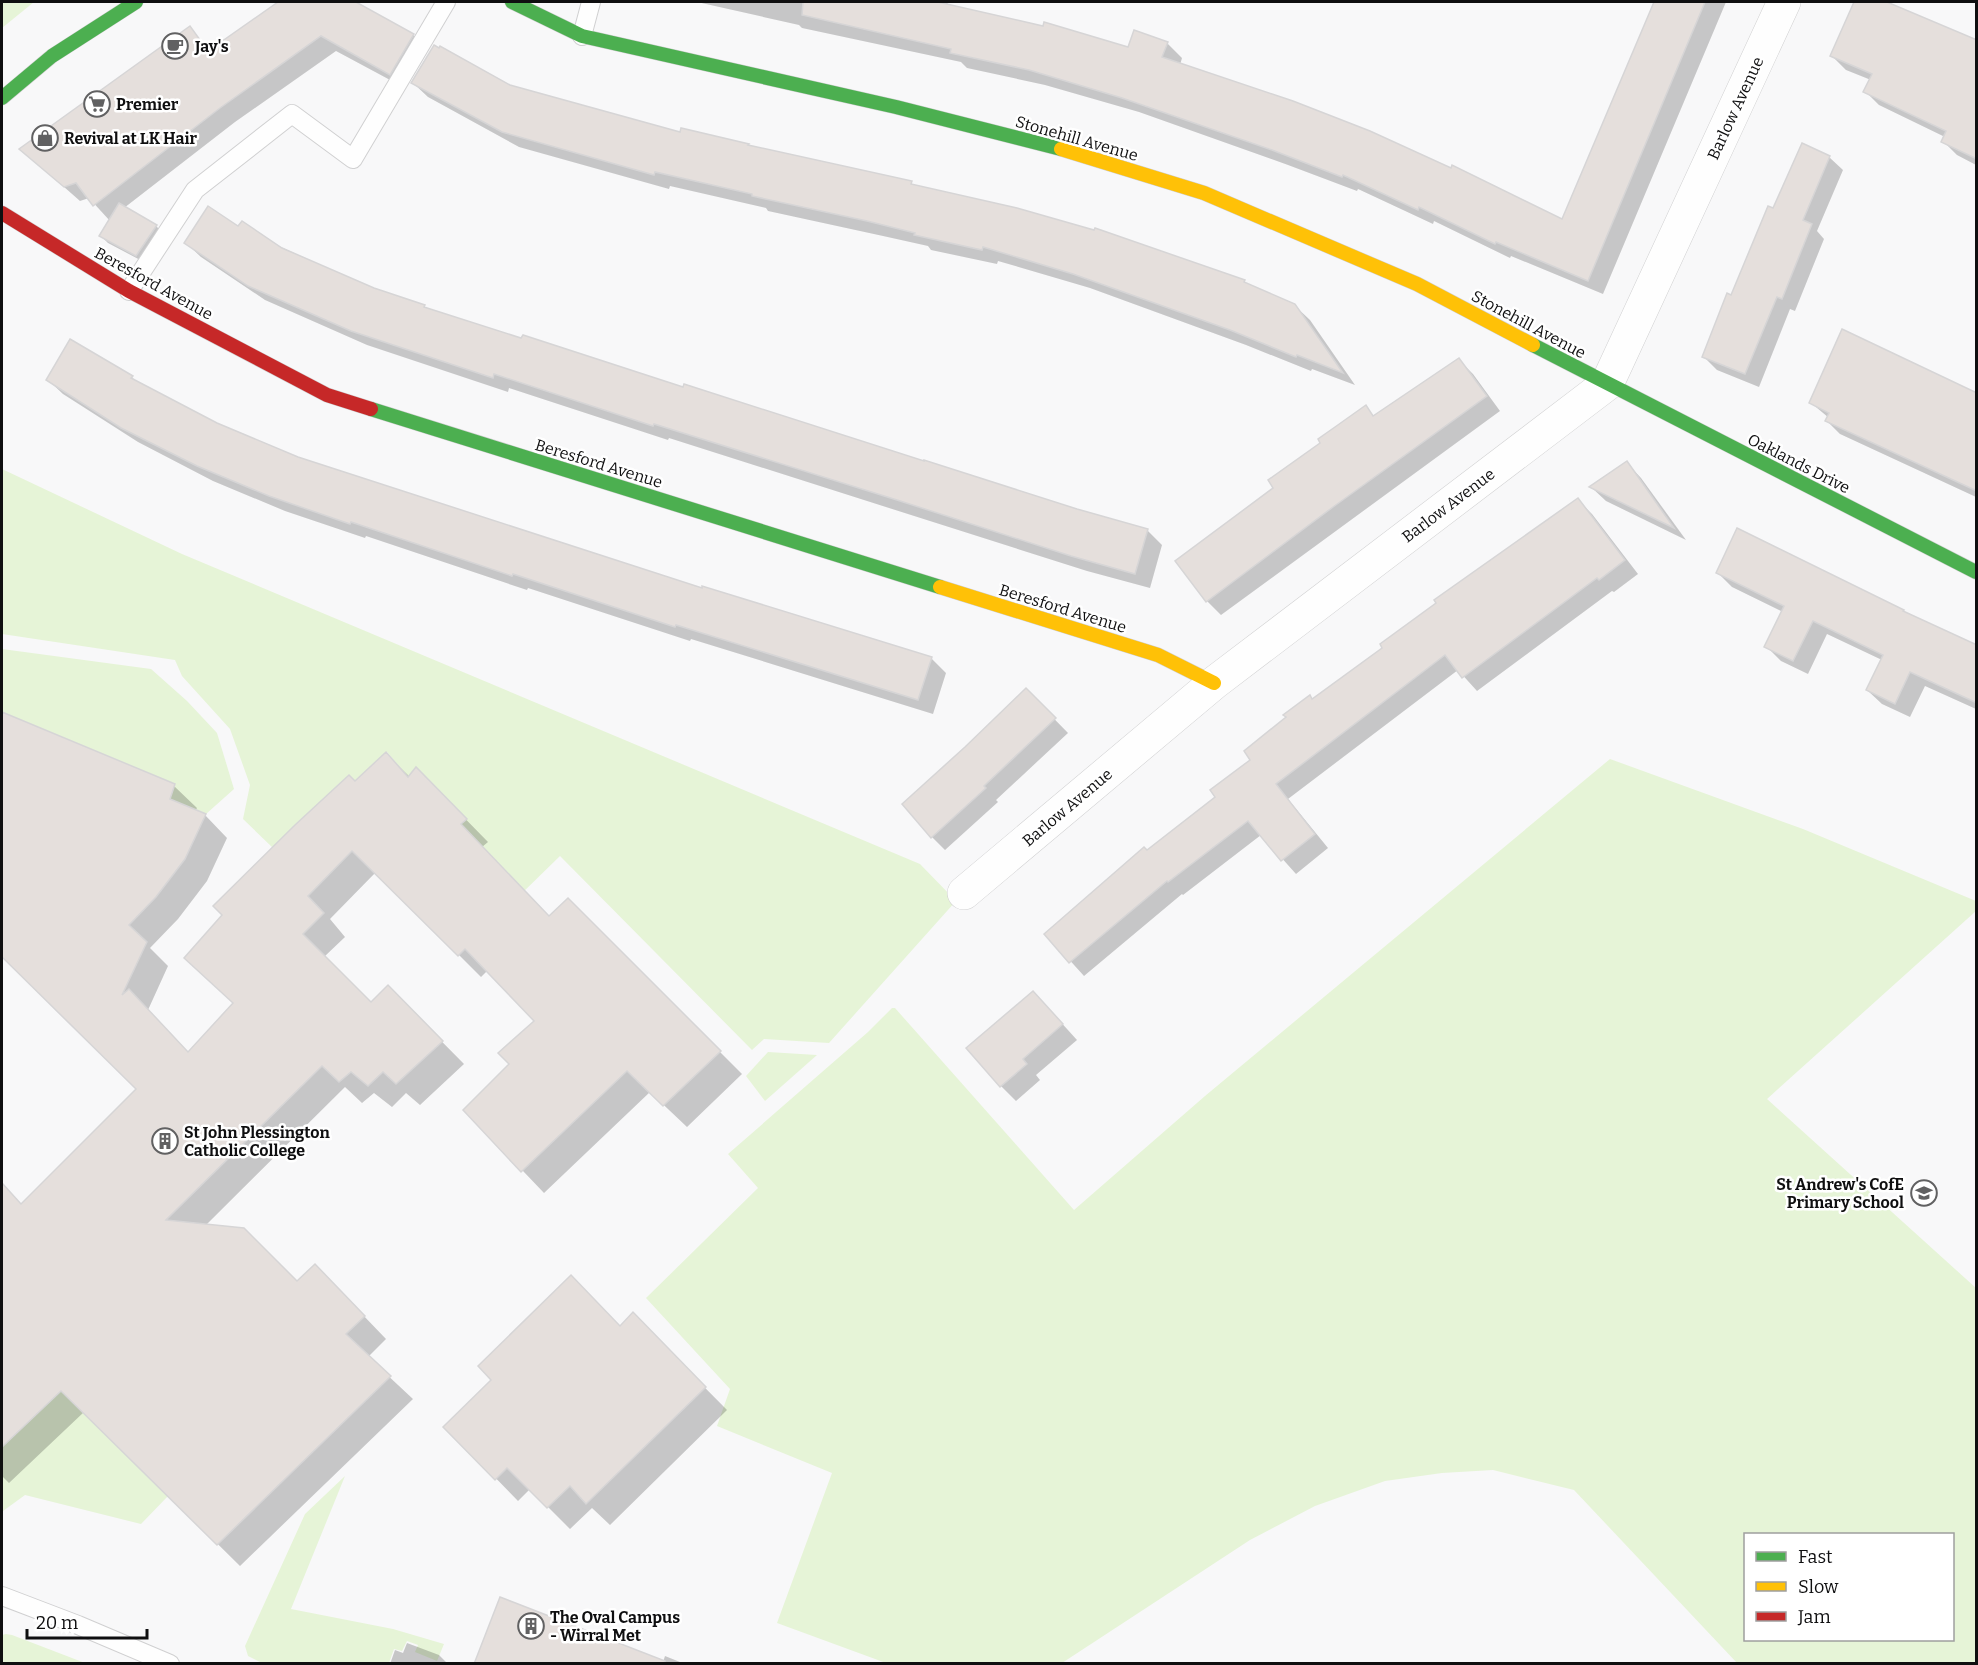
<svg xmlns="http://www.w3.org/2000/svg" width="1978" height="1665" font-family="Bitter,serif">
<rect width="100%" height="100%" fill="#f8f8f9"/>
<!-- green -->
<g fill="#e6f4d7" fill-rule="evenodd">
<path d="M2 2H34L2 28Z"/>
<path d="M2 469 182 554 920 864 956 901 829 1043 764 1039 752 1050 560 856 516 899 513 878 475 839 455 829 466 819 416 767 408 777 387 752 355 781 349 775 273 848 243 819 250 785 230 729 182 676 175 660 2 634Z"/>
<path d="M2 649 151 669 187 701 217 733 234 789 206 814 170 799 175 784 6 714 2 723Z"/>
<path d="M1610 759 1803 829 1976 901V911L1767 1099 1976 1288V1663H1737L1574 1490 1493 1470 1442 1473 1385 1481 1315 1506 1250 1540 1062 1663H886L777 1623 832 1473 717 1426 730 1389 646 1298 758 1188 728 1154 868 1032 892 1008H895L1074 1210 1205 1096ZM1746 1534H1952V1640H1746Z"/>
<path d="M768 1052 817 1055 765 1101 746 1076Z"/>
<path d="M53 1383 168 1496 141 1524 25 1495 3 1511 2 1510V1447L48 1403Z"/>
<path d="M345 1476 291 1609 393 1629 444 1644 437 1661 415 1652 418 1645 407 1641 402 1651 394 1649 389 1663H262L248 1656 245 1646 305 1514Z"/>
<path d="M6 1634 12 1635 85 1663H2V1635Z"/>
</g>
<!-- shadow -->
<g fill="#0003">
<path d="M281 2H353L413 35 428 50 405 88 336 51 235 122 124 208 156 226 163 233 144 262 108 243 101 236 110 221 89 198 80 201 22 150 190 28 210 51Z"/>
<path d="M697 2H946L950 6 1129 49 1167 43 1182 58 1180 65 1563 221 1656 2H1726L1603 294 1511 256 1510 258 1434 221 1433 224 1358 189 1357 191 1288 165 1139 112 1045 85 967 68 961 62 802 28 799 25Z"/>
<path d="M1855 2H1885L1976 42V165L1957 155 1943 141 1945 137 1879 105 1865 91 1871 80 1846 70 1832 56Z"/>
<path d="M413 83 509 86 682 134 748 145 751 148 911 183 915 187 1244 282 1248 286 1294 305 1310 320 1355 385 1312 369 1311 371 1246 345 1090 288 998 261 997 264 931 250 928 246 883 236 768 211 766 208 670 186 669 189 519 147 428 97Z"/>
<path d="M1829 157 1843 170 1817 231 1824 239 1795 311 1790 309 1759 387 1717 370 1703 356 1732 297Z"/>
<path d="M239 228 373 289 424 306 427 309 1077 510 1147 530 1162 545 1150 588 1087 571 669 438 668 440 509 388 508 392 367 345 265 300 201 257 186 243Z"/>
<path d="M70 341 132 377 137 383 216 424 297 459 703 590 931 658 946 673 933 714 691 639 690 641 528 588 527 590 366 536 365 538 285 511 213 481 138 442 63 394 48 380Z"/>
<path d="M1459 360 1473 374 1500 411 1221 615 1207 601 1275 488 1365 407 1375 417Z"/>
<path d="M1976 394V497L1840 434 1827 421 1829 418 1810 402Z"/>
<path d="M1627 463 1641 478 1686 540 1606 501 1591 487Z"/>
<path d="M1578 500 1592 514 1638 574 1614 592 1612 591 1477 691 1458 670 1288 799 1328 848 1296 874 1261 835 1183 895 1182 894 1084 976 1046 934 1217 798 1252 760 1313 700 1384 648Z"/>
<path d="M1718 573 1903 611 1976 647V709L1925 686 1910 717 1882 704 1867 690 1882 660 1827 634 1808 674 1781 661 1766 646 1783 612 1732 587Z"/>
<path d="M1026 690 1068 733 996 800 998 802 945 850 932 837Z"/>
<path d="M7 716 174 786 197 808 195 811 205 815 227 838 207 881 178 919 150 948 168 966 148 1010 189 1054 234 1004 356 783 386 754 410 777 438 791 488 842 482 847 550 918 568 900 742 1074 687 1127 650 1092 544 1193 465 1110 511 1064 537 1021 488 970 481 977 376 872 330 919 345 937 324 957 371 1004 388 987 464 1064 420 1105 406 1093 392 1107 374 1093 362 1103 345 1087 206 1225 297 1284 337 1288 386 1339 368 1357 413 1399 240 1566 84 1412 9 1483 2 1476V1184L22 1206 138 1090 2 955V726Z"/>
<path d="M1048 1008 1077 1040 1036 1075 1040 1080 1016 1101 1001 1086Z"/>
<path d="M633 1315 727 1410 610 1525 592 1508 570 1529 530 1489 518 1501 446 1427 620 1327Z"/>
<path d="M407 1643 439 1655 448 1664H390L395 1650 403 1653Z"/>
<path d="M665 1656 685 1664H476L663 1662Z"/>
</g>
<!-- building -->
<g fill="#e5dfdc" stroke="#d6d5d6" stroke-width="1.5">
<path d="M278 2H356L414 34 390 75 321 36 220 108 93 206 76 183 64 187 19 149 190 26 208 51Z"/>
<path d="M803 2H938L1043 26 1044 22 1128 47 1134 30 1168 42 1162 57 1293 101 1370 131 1451 168 1452 165 1562 219 1654 2H1705L1588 281 1496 242 1495 244 1419 207 1418 210 1343 175 1342 177 1272 150 1122 98 1029 70 950 53 951 49 802 15Z"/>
<path d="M1854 2H1887L1977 40V159L1941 142 1946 131 1863 92 1872 74 1830 56Z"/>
<path d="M434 45 439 48 440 46 510 85 680 132 681 128 749 144 748 145 912 181 911 184 1017 208 1094 230 1095 228 1245 280 1244 282 1295 304 1343 373 1297 355 1296 357 1230 330 1073 274 983 247 982 250 914 235 915 233 867 221 752 196V194L655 172 654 175 502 132 411 83Z"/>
<path d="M1802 143 1830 156 1803 220 1812 224 1782 299 1777 297 1745 374 1702 357 1727 293 1731 295 1768 206 1773 208Z"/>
<path d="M119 203 157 225 136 256 99 236Z"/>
<path d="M208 206 238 226 242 221 282 248 374 288 425 305 424 307 521 338 523 335 683 387 684 384 924 461V460L1077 509 1148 529 1135 574 1071 556 897 500 654 424 653 426 494 374 493 378 351 331 248 286 184 243Z"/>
<path d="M1842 329 1977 393V491L1825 421 1829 413 1809 403Z"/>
<path d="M70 339 133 376 131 378 217 423 298 457 702 588V586L932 657 918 700 676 625 675 627 513 574 512 576 351 522 350 524 269 496 197 466 121 428 46 380Z"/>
<path d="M1459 358 1487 396 1333 507 1206 602 1175 561 1273 488 1268 480 1320 443 1318 439 1335 427 1366 405 1373 416Z"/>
<path d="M1627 461 1674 528 1589 487Z"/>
<path d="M1578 498 1625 560 1599 580 1597 578 1462 678 1445 655 1276 784 1315 834 1281 861 1248 821 1168 882 1167 881 1069 963 1044 934 1144 847 1147 850 1215 797 1210 790 1250 760 1244 751 1286 717 1283 715 1310 695 1312 699 1382 648 1380 644 1436 603 1434 600Z"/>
<path d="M1737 528 1904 610 1903 611 1977 645V703L1910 672 1895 704 1866 690 1883 655 1813 621 1793 661 1764 647 1784 606 1716 573Z"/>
<path d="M1026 688 1056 718 984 786 986 788 931 838 902 804 965 747Z"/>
<path d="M2 712 175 784 170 799 206 814 185 859 156 897 129 925 147 942 122 995 129 989 188 1052 233 1003 184 958 222 915 213 906 295 825 349 775 355 781 386 752 408 777 416 767 467 819 461 824 549 916 568 898 721 1051 663 1106 627 1071 521 1172 463 1110 509 1064 498 1053 534 1021 465 949 458 956 352 851 308 896 324 913 303 934 371 1002 388 985 443 1041 396 1084 383 1072 368 1086 351 1072 339 1082 322 1066 166 1220 244 1228 297 1281 315 1264 365 1316 346 1334 391 1376 217 1545 61 1391 2 1447V1183L21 1204 136 1089 2 957Z"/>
<path d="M1033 991 1063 1024 1023 1059 1027 1064 1000 1087 966 1048Z"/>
<path d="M571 1275 620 1326 633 1312 706 1387 586 1504 570 1486 547 1508 507 1468 495 1480 443 1427 491 1380 478 1366Z"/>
<path d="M500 1597 665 1661V1664H474Z"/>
</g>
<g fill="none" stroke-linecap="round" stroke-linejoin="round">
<!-- lane casing -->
<g stroke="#d0d0d1" stroke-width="20">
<g id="lane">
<path d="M582 36 591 2"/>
<path d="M129 291 195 190 292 114 353 159 446 2"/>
<path d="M2 1596 78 1625 170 1664"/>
</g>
</g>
<!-- street casing -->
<g stroke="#d0d0d1" stroke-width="34">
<path id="street" d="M964 893 1214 683 1607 384 1784 2"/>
</g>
<!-- fast casing -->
<g stroke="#d0d0d1" stroke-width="15">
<g id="fast">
<path d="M512 2 582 36 896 107 1061 149"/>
<path d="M2 98 52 56 136 2"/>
<path d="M1533 345 1976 572"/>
<path d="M371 409 940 587"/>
</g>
</g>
<!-- slow casing -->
<g stroke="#d0d0d1" stroke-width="15">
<g id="slow">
<path d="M1061 149 1204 193 1417 284 1533 345"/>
<path d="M940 587 1158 655 1214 683"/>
</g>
</g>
<!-- jam casing -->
<g stroke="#d0d0d1" stroke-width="15">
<path id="jam" d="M2 213 129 291 327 395 371 409"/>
</g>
<!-- lane -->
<use href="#lane" stroke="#fefefe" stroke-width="18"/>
<!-- street -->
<use href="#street" stroke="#fefefe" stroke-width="33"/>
<!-- fast -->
<use href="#fast" stroke="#4caf50" stroke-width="14"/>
<!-- slow -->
<use href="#slow" stroke="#ffc107" stroke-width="14"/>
<!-- jam -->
<use href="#jam" stroke="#c62828" stroke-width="14"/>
</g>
<!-- icons -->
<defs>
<g id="cafe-ring" transform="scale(1.35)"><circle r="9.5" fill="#fff" stroke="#616162" stroke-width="1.5"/><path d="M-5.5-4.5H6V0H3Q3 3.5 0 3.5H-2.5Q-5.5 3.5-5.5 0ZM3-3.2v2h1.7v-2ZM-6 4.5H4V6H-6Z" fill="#616162"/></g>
<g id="supermarket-ring" transform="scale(1.35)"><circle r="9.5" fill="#fff" stroke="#616162" stroke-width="1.5"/><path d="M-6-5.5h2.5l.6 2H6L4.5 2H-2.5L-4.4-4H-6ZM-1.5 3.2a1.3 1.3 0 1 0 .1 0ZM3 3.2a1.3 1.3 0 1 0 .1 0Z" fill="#616162"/></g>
<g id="shop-ring" transform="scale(1.35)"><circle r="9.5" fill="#fff" stroke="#616162" stroke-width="1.5"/><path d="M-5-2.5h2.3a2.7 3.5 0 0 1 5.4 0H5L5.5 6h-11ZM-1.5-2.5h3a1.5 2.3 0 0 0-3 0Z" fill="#616162"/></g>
<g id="building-ring" transform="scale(1.35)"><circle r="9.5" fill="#fff" stroke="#616162" stroke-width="1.5"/><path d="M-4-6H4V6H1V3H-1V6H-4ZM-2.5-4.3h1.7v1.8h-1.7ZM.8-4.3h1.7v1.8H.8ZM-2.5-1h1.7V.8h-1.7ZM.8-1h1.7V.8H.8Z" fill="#616162"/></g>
<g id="school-ring" transform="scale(1.35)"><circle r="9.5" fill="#fff" stroke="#616162" stroke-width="1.5"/><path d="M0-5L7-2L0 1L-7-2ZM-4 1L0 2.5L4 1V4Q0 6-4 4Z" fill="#616162"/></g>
</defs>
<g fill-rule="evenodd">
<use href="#cafe-ring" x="175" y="46"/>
<use href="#supermarket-ring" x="97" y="104"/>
<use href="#shop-ring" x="45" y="138"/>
<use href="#building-ring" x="165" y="1141"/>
<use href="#school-ring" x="1924" y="1193"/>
<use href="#building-ring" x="531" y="1626"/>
</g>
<g text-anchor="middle" stroke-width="5" stroke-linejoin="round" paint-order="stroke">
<!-- poi labels -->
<g font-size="16" font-weight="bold" fill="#0f0f10" stroke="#fff" text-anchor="start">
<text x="195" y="52">Jay's</text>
<text x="116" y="110">Premier</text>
<text x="64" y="144">Revival at LK Hair</text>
<text x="184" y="1138">St John Plessington<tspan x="184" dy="18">Catholic College</tspan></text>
<text x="1904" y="1190" text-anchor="end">St Andrew's CofE<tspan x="1904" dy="18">Primary School</tspan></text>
<text x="550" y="1623">The Oval Campus<tspan x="550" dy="18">- Wirral Met</tspan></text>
</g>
<!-- street labels -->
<g font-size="16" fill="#0f0f10" stroke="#fff">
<text transform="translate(1735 108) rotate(-65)" y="6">Barlow Avenue</text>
<text transform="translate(1077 138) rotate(16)" y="6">Stonehill Avenue</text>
<text transform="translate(154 283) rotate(29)" y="6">Beresford Avenue</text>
<text transform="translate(1529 324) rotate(28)" y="6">Stonehill Avenue</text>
<text transform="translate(599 463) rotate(17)" y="6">Beresford Avenue</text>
<text transform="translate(1799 463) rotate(27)" y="6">Oaklands Drive</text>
<text transform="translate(1448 505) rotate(-37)" y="6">Barlow Avenue</text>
<text transform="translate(1063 608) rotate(17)" y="6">Beresford Avenue</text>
<text transform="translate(1067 807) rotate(-40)" y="6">Barlow Avenue</text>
</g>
</g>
<!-- border -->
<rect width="1978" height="1665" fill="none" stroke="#0f0f10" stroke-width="6"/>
<!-- legend -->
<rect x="1744" y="1533" width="210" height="108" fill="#ffffff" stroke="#9f9f9f" stroke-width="1.5"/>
<rect x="1756" y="1552" width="30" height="9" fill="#4caf50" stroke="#9f9f9f" stroke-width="1.5"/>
<text x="1798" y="1563" font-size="18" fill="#0f0f10">Fast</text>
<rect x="1756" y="1582" width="30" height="9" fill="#ffc107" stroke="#9f9f9f" stroke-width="1.5"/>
<text x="1798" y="1593" font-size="18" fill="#0f0f10">Slow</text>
<rect x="1756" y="1612" width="30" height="9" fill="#c62828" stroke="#9f9f9f" stroke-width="1.5"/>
<text x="1798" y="1623" font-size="18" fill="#0f0f10">Jam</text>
<!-- scale -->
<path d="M27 1629v9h120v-9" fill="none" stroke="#0f0f10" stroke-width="3"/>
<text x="36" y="1629" font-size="18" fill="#0f0f10" stroke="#ffffff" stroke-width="4.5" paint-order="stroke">20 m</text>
</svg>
